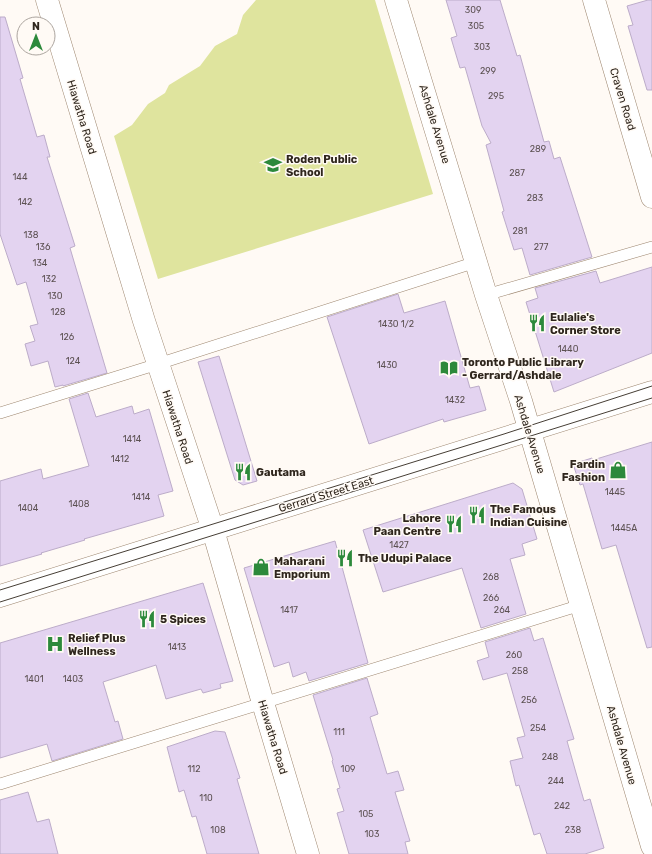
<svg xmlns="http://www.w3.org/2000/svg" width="652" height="854" font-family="Rubik,sans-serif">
<rect width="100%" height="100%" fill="#fffaf5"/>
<!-- green -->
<path fill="#dfe49e" d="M256 0H375L433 194 158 279 114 136 132 125 148 104 165 93 169 85 200 66 215 46 237 34 243 15Z"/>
<!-- building -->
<g fill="#e3d3f0" stroke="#bcacc9">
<path d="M446 0H500L517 56 520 55 544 142 549 141 554 159 560 157 592 257 530 275 522 248 514 250 502 212 504 211 486 145 491 143 482 126 465 67 460 68 451 38 457 36Z"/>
<path d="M648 0H652V90H647L628 26 633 25 627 6Z"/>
<path d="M0 17H5L23 78 20 79 37 137 44 135 50 157H47L75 246 70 248 107 373 63 386V385L55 387 48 361 31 366 25 344 35 341 30 326 38 324 26 282 17 285 0 234Z"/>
<path d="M652 267V353L554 392 526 302 538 298 535 288 596 271 600 283Z"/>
<path d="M398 294 404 313 445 301 470 388 479 386 486 410 444 422 443 419 369 444 327 317Z"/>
<path d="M219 356 257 481 243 485 235 480 198 362Z"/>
<path d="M88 393 96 417 132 406 134 414 149 409 173 491 158 495 164 516 84 539 85 540 41 553 42 554 0 566V481L41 469 43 479 89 466 69 399Z"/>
<path d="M652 442V647L647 648 616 545 602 549 583 484 580 485 573 464 592 458 593 460Z"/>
<path d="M513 483 522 489 537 539 522 544 525 555 510 559 526 614 481 628 462 568 383 592 363 530Z"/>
<path d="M335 541 368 663 309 681 306 672 293 677 289 662 274 667 244 568Z"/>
<path d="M203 583 233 681 220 684 221 688 203 693 201 689 166 699 156 665 103 682 115 722 118 721 123 739 52 761 47 744 0 758V643Z"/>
<path d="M530 628 534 641 543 638 574 739 567 741 584 801 590 799 604 848 585 854H547L540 833 534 835 519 785 516 786 510 761 523 758 517 738 525 736 507 673 483 680 477 661 489 657 485 642Z"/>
<path d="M367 678 378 714 370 717 387 774 398 771 404 790 395 792 410 841 405 842 408 854H349L337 813 344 811 337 789 340 788 332 761 333 760 313 695Z"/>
<path d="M215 731 225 732 240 778 237 779 259 854H207L196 816 192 817 184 790 179 792 167 747Z"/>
<path d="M28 792 37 822 49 819 58 854H0V800Z"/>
</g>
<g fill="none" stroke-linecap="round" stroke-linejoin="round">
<!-- service casing -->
<g stroke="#9d866f" stroke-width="12">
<g id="service">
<path d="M486 295 652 247"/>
<path d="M0 413 158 364 476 262"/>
<path d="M0 784 581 605"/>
</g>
</g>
<!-- minor casing -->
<g stroke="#9d866f" stroke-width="23">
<g id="minor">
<path d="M47 0 144 321 213 530 263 703 308 854"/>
<path d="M396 0 486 295 521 401 652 846"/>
<path d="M594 0 652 197"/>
</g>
</g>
<!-- secondary casing -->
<g stroke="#9d866f" stroke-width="23">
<path id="secondary" d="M0 596 652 392"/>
</g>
<!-- service -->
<use href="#service" stroke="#fff" stroke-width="11"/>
<!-- minor -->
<use href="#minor" stroke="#fff" stroke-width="22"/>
<!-- secondary -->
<use href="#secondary" stroke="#fff" stroke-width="22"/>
<!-- tram -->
<g stroke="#463e35" stroke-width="1">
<path d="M0 590 504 434 652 386"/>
<path d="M0 602 652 398"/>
</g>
</g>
<!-- icons -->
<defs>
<g id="school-bare" transform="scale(1.38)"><path d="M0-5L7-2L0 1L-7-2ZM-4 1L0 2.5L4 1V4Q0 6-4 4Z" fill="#2c893b" stroke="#fffaf5" stroke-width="2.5" paint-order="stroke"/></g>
<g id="restaurant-bare" transform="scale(1.38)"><path d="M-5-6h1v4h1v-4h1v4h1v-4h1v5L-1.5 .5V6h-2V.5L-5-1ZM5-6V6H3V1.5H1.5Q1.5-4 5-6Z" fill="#2c893b" stroke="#fffaf5" stroke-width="2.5" paint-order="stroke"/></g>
<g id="library-bare" transform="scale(1.38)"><path d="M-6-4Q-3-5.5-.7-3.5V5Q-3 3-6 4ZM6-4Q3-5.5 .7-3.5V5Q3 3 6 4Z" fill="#2c893b" stroke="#fffaf5" stroke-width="2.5" paint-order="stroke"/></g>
<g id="shop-bare" transform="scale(1.38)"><path d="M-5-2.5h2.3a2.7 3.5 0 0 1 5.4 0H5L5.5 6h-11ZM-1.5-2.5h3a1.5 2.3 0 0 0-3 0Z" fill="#2c893b" stroke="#fffaf5" stroke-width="2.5" paint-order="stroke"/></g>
<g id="hospital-bare" transform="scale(1.38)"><path d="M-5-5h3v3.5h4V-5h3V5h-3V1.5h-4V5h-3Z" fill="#2c893b" stroke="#fffaf5" stroke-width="2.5" paint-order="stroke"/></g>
</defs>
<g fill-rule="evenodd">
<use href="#school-bare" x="273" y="165"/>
<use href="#restaurant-bare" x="537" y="323"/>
<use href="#library-bare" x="449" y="368"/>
<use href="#shop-bare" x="618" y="470"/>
<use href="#restaurant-bare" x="243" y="472"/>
<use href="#restaurant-bare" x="477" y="515"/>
<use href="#restaurant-bare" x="454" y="524"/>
<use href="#restaurant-bare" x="345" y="558"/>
<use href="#shop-bare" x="261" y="567"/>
<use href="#restaurant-bare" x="147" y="619"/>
<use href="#hospital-bare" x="55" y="644"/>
</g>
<g text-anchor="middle" stroke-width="3" stroke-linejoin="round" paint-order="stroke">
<!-- number labels -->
<g font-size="9" fill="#5c5152">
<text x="473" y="13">309</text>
<text x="476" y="29">305</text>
<text x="482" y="50">303</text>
<text x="488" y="74">299</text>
<text x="496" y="99">295</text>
<text x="538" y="152">289</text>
<text x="517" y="176">287</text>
<text x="20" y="180">144</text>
<text x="535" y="201">283</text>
<text x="25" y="205">142</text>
<text x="520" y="234">281</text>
<text x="31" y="238">138</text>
<text x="43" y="250">136</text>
<text x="541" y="250">277</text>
<text x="40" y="266">134</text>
<text x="49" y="282">132</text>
<text x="55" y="299">130</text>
<text x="58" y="315">128</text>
<text x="396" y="327">1430 1/2</text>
<text x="67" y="340">126</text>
<text x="568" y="352">1440</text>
<text x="73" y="364">124</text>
<text x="387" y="368">1430</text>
<text x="455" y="403">1432</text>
<text x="132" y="442">1414</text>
<text x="120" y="462">1412</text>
<text x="615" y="495">1445</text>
<text x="141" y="500">1414</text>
<text x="79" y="507">1408</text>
<text x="28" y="511">1404</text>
<text x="624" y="531">1445A</text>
<text x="399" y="548">1427</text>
<text x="491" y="580">268</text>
<text x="491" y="601">266</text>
<text x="289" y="613">1417</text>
<text x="502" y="613">264</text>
<text x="177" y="650">1413</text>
<text x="514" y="658">260</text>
<text x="520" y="674">258</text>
<text x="34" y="682">1401</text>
<text x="73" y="682">1403</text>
<text x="529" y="703">256</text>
<text x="538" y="731">254</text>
<text x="339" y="735">111</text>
<text x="550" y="760">248</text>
<text x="194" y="772">112</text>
<text x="348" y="772">109</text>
<text x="556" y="784">244</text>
<text x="206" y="801">110</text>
<text x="562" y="809">242</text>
<text x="366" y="817">105</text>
<text x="218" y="833">108</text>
<text x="573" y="833">238</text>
<text x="372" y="837">103</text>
</g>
<!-- street labels -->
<g font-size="11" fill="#2f261d" stroke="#fffaf5">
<text transform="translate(623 99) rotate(73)" y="4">Craven Road</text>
<text transform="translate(82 117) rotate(73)" y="4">Hiawatha Road</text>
<text transform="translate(435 124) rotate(73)" y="4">Ashdale Avenue</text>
<text transform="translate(178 427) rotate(72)" y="4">Hiawatha Road</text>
<text transform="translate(530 434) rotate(73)" y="4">Ashdale Avenue</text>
<text transform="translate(326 494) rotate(-17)" y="4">Gerrard Street East</text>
<text transform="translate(273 737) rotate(73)" y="4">Hiawatha Road</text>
<text transform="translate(622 745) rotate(74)" y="4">Ashdale Avenue</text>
</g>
<!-- poi labels -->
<g font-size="11" font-weight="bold" fill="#2f261d" stroke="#fffaf5" text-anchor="start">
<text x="286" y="163">Roden Public<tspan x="286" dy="13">School</tspan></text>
<text x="550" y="321">Eulalie's<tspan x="550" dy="13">Corner Store</tspan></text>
<text x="462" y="366">Toronto Public Library<tspan x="462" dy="13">- Gerrard/Ashdale</tspan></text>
<text x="605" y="468" text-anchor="end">Fardin<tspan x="605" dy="13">Fashion</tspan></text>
<text x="256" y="476">Gautama</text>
<text x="490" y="513">The Famous<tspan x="490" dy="13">Indian Cuisine</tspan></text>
<text x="441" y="522" text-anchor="end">Lahore<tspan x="441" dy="13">Paan Centre</tspan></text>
<text x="358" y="562">The Udupi Palace</text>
<text x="274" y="565">Maharani<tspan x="274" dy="13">Emporium</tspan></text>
<text x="160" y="623">5 Spices</text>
<text x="68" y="642">Relief Plus<tspan x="68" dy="13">Wellness</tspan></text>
</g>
</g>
<!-- north arrow -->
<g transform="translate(36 36)"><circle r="19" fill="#fffaf5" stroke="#aca59f"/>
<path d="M0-3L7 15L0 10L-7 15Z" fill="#2c893b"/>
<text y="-6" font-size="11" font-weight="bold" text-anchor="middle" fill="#2f261d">N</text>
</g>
</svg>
